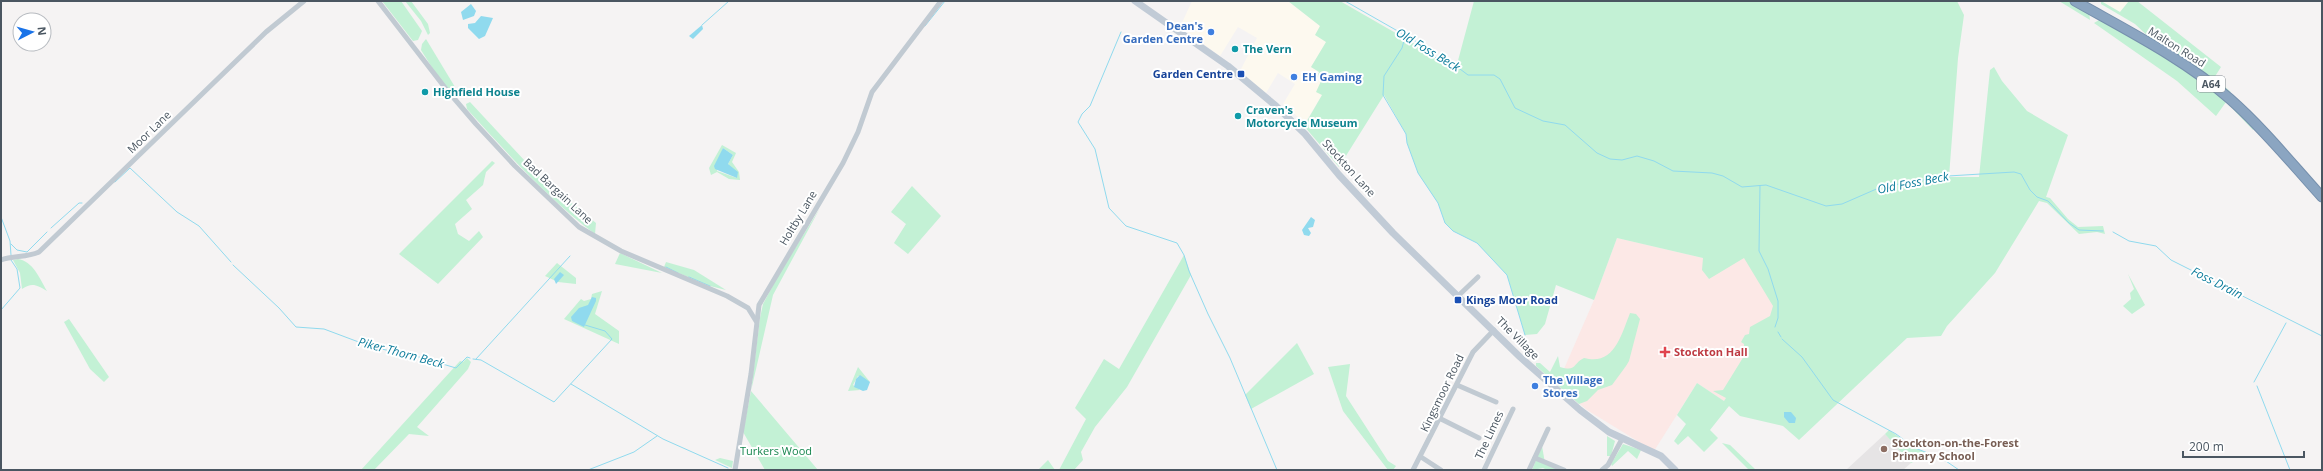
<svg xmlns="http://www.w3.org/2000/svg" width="2323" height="471" font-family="'Open Sans',sans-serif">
<rect width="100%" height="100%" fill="#f5f3f3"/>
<!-- commercial -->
<g fill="#fdf9ef">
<path d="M1192 1H1288L1320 26 1327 42 1311 67 1320 72 1322 95 1305 123 1283 104 1295 84 1278 73 1266 93 1240 71 1257 38 1238 27 1220 56 1180 27Z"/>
<path d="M2101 1H2129L2120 12Z"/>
</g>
<!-- education -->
<path fill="#e6e4e5" d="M1885 434 1911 463 1903 470H1846Z"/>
<!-- medical -->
<path fill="#fce8e6" d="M1753 231 1775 293 1776 326 1724 401 1697 383 1654 451 1587 410 1557 385 1594 300 1617 238 1703 258Z"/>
<!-- green -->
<g fill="#c3f1d5" fill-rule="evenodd">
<path d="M382 1H401L422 31 418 40 413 41Z"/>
<path d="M405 1H411L428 24 430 33 428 35 421 21Z"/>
<path d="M1288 1H1340L1420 47 1432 57 1456 68 1474 1H1957L1964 15 1958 58 1949 177H1979L1990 70 1994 67 2002 81 2027 111 2068 135 2046 197 2050 198 2068 219 2078 227 2103 226 2105 234 2097 232 2079 234 2047 203 2039 201 1995 273 1947 326 1941 336 1907 338 1799 440 1783 426 1740 416 1729 406 1710 430 1718 438 1704 452 1688 436 1678 445 1674 441 1686 424 1677 415 1697 383 1724 401 1726 398 1713 391 1723 390 1744 356V344L1741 342 1745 335 1749 334 1750 327 1770 316 1773 306 1744 258 1709 279 1702 270 1703 258 1617 238 1594 300 1556 285 1545 324 1537 334 1525 335 1507 275 1477 243 1453 231 1445 223 1438 203 1418 173 1407 143 1406 134 1384 95 1339 167 1304 126 1322 95 1316 92 1322 79 1317 77 1319 72 1311 67 1326 42 1315 35 1320 26Z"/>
<path d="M2059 1H2070L2089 12 2090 20Z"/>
<path d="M2101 1 2120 12 2129 1H2137L2221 67 2214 78 2231 92 2226 91 2152 40 2135 24 2101 4Z"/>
<path d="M2099 20H2102L2158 51 2215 90 2254 128 2253 130 2226 102 2216 116 2177 81 2094 23Z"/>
<path d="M426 39 458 92V96H454L438 77 421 50 422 44Z"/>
<path d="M470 102 539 176 596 223 595 234C547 198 507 153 467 109L466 104Z"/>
<path d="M722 145 736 153 732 162 739 172 740 180 729 179 717 172 711 175 709 168ZM723 148 733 155 728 164 737 178 717 171Z"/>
<path d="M492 161 495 163 486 172 483 185 466 200 472 209 455 224 458 234 469 241 479 231 483 237 438 284 399 254Z"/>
<path d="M912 186 941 216 908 254 894 243 906 224 891 212Z"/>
<path d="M820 208 773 295 751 391 818 470H765L743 432 751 391 760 318 763 304 779 274Z"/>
<path d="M620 253 662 273 615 264Z"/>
<path d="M1184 255 1191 275 1127 387 1095 427 1081 452 1083 460 1074 470H1059L1086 419 1075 408 1104 359 1119 369Z"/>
<path d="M18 259C33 261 40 279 47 291 37 285 32 282 22 289L20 273 13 260Z"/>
<path d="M666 262 694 270 726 290 710 286 664 267Z"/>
<path d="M557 263 576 278V284L558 282 545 276Z"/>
<path d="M2128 274 2145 305 2132 314 2123 306 2131 299 2130 293 2134 289Z"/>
<path d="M602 291 595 314 619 331V344L564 319 581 299 584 301 591 299 592 294Z"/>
<path d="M1630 313 1636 314 1640 319 1629 361 1626 366 1612 385 1598 390 1587 401 1579 404 1536 366V363H1540L1550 372 1558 356 1560 367C1577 372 1572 364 1584 358 1614 366 1621 336 1630 313Z"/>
<path d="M69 319 109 377 104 382 90 369 64 322Z"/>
<path d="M1297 343 1314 374 1251 409 1245 395Z"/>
<path d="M467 358 471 362 468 369 417 427 429 436 409 434 374 470H361L460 361 463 362Z"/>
<path d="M1350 364 1346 396 1388 461 1396 466 1393 470H1388L1343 411 1328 367Z"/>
<path d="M858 367 870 382 858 376 853 385 860 390 848 391Z"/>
<path d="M1889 430 1915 448 1929 454 1911 463 1885 434Z"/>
<path d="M1607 436 1615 441 1611 456H1607Z"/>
<path d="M1722 443 1730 445 1756 470H1749Z"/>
<path d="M1623 444 1641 450 1637 459 1628 451 1612 466 1611 464Z"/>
<path d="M1542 446 1545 463 1558 470H1547L1543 468 1532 470Z"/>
<path d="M720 458 733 461 732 468 715 460Z"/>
<path d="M1048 460 1055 470H1038Z"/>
</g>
<!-- water -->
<g fill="#90daee">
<path d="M471 4 476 11 474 16 463 20 461 12Z"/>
<path d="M481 16 493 18 485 36 479 39 468 28V24L475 23Z"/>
<path d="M702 25 703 29 693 39 689 36Z"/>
<path d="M723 148 733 155 728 164 738 172 737 178 715 169 714 166Z"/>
<path d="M1311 217 1315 220 1313 227 1308 228 1311 233 1309 236 1304 235 1302 230Z"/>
<path d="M560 272 564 275 556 284 554 279Z"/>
<path d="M592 297 596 298V301L584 327 572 321 571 317 579 308 588 305Z"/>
<path d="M860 375 870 382 867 390 863 391 854 387 856 379Z"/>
<path d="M1784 412H1791L1796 418 1795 423H1789L1784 417Z"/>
</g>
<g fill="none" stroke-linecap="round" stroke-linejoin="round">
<!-- stream -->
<g stroke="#90daee" stroke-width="1">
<path d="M1345 1 1424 46 1436 58 1452 63 1468 75H1494L1500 79 1515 108 1543 121 1565 125 1597 153 1610 159 1622 160 1637 156 1654 161 1673 171 1712 173 1723 176 1742 187 1766 185 1826 206 1842 204 1881 187 1948 176 2014 172 2021 174 2030 190 2037 197 2048 201 2069 223 2079 230 2103 231"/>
<path d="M702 25 729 1"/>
<path d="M925 26 945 1"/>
<path d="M1121 32 1090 106 1082 114 1078 122 1095 149 1109 208 1126 226 1177 243 1184 255 1189 271 1208 314 1230 358 1277 470"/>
<path d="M1405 37 1402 48 1384 76 1383 95 1406 134 1407 143 1418 173 1438 203 1445 223 1453 231 1477 243 1507 275 1525 335"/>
<path d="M115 182 130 168 177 212 199 226 231 262"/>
<path d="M1760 186 1759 251 1768 269 1778 301V318L1775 327"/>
<path d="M1 217 10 241 11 255"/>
<path d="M51 228 79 203H82"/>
<path d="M2113 232 2129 241 2156 246 2171 260 2322 336"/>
<path d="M11 244 17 250 27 252 47 232"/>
<path d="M233 265 279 308 296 327 324 329 372 347 419 357 456 368 467 357 470 358"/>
<path d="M666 267 678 273"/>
<path d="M689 277 710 286"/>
<path d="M1 310 20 288 17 269 11 260"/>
<path d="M1778 332 1781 337"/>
<path d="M1782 339 1802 357 1833 400 1896 434 1915 448 1943 459 1959 470"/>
<path d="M473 359 481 360 554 402 612 339 605 331 585 325"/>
<path d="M476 359 570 256"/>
<path d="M2254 382 2286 323"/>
<path d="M571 384 663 439 728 468"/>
<path d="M2257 386 2290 470"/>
<path d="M588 470 634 452 657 436"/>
</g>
<!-- highway casing -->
<g stroke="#7690ad" stroke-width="11">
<path id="highway" d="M2075 1C2128 31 2184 59 2230 99 2263 128 2292 164 2322 197"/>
</g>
<!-- street -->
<g stroke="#c1cad2" stroke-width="5">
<path d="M378 1 446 89 476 124 515 166 579 227 621 251 727 296 748 308 756 321"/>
<path d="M1 260C13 255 26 258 39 252L266 32 304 1"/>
<path d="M1458 296 1478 277"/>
<path d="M1457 385 1496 402"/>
<path d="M1441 419 1479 438"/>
<path d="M1421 457 1441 470"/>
<path d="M1535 458 1564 470"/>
<path d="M735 470 751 374 759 305 843 163 858 132 872 92 941 1"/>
<path d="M1413 470 1473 352 1494 330"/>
<path d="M1484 470 1513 409"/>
<path d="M1529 470 1548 429"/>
<path d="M1602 470 1608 465 1622 439"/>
</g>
<!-- secondary -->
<path stroke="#c1cbd6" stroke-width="7" d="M1135 1 1228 66 1276 106 1305 134 1339 175 1393 233 1520 357 1580 410 1609 432 1661 456 1675 470"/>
<!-- highway -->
<use href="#highway" stroke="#8ba5c1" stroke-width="9"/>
</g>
<!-- markers -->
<g fill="#3f7fe0" stroke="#fff" stroke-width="1.5">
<circle cx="1211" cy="32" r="4"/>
<circle cx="1294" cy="77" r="4"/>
<circle cx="1535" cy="386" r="4"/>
</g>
<g fill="#0f9aa8" stroke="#fff" stroke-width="1.5">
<circle cx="1235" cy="49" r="4"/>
<circle cx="425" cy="92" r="4"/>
<circle cx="1238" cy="116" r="4"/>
</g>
<g fill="#1a4fb4" stroke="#fff" stroke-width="1.5">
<rect x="1237" y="70" width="8" height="8" rx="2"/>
<rect x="1454" y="296" width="8" height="8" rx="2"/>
</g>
<path fill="#e0444e" stroke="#fff" stroke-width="1.5" d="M1663 346h4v4h4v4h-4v4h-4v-4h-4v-4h4z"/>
<circle fill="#8d6e63" stroke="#fff" stroke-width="1.5" cx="1884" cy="449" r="4"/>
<g text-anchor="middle" stroke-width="4" stroke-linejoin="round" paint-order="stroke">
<!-- shield labels -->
<rect fill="#fff" stroke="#808990" stroke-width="1" x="2197" y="76" width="28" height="16" rx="3"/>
<g font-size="10" font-weight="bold" fill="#4a5661">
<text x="2211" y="88">A64</text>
</g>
<!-- shop labels -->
<g font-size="11" font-weight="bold" fill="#366cbe" stroke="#fff" text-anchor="start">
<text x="1203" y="30" text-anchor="end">Dean's<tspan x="1203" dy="13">Garden Centre</tspan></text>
<text x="1302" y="81">EH Gaming</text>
<text x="1543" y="384">The Village<tspan x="1543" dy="13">Stores</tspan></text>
</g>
<!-- street labels -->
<g font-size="11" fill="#4a5661" stroke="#fff">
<text transform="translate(2177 47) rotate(32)" y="4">Malton Road</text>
<text transform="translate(149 132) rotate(-44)" y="4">Moor Lane</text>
<text transform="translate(1349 168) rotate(48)" y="4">Stockton Lane</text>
<text transform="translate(558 191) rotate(43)" y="4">Bad Bargain Lane</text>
<text transform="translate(798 218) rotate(-59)" y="4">Holtby Lane</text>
<text transform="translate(1518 338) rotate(45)" y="4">The Village</text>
<text transform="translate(1442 393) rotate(-64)" y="4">Kingsmoor Road</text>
<text transform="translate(1489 435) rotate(-65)" y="4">The Limes</text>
</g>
<!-- culture labels -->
<g font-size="11" font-weight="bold" fill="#0d838f" stroke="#fff" text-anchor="start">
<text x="1243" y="53">The Vern</text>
<text x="433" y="96">Highfield House</text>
<text x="1246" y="114">Craven's<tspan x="1246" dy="13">Motorcycle Museum</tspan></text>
</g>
<!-- transit labels -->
<g font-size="11" font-weight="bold" fill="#164399" stroke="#fff" text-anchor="end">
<text x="1233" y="78">Garden Centre</text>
<text x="1466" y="304" text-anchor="start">Kings Moor Road</text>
</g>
<!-- health labels -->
<g font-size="11" font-weight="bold" fill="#be3a42" stroke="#fff" text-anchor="start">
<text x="1674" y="356">Stockton Hall</text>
</g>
<!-- education labels -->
<g font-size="11" font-weight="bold" fill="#785e54" stroke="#fff" text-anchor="start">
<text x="1892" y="447">Stockton-on-the-Forest<tspan x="1892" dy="13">Primary School</tspan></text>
</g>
<!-- park labels -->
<g font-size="11" fill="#17864f" stroke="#fff">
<text x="776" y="455">Turkers Wood</text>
</g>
<!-- water labels -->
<g font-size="12" font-style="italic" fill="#0c7c9b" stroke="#fff">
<text transform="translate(1428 50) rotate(31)" y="4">Old Foss Beck</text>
<text transform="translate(1913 183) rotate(-11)" y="4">Old Foss Beck</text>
<text transform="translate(2217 283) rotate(27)" y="4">Foss Drain</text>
<text transform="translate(401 353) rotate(15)" y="4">Piker Thorn Beck</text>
</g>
</g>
<!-- border -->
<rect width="2323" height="471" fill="none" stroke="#4a5661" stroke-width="4"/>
<!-- north arrow -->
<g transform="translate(32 32) rotate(84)"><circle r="19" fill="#ffffff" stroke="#b7bbc0"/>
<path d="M0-3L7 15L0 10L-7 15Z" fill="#1a73e8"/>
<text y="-6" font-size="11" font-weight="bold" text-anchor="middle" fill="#4a5661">N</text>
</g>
<!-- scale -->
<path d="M2183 451v6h121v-6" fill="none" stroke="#4a5661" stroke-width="2"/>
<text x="2189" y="451" font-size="12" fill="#4a5661" stroke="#ffffff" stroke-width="3" paint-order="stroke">200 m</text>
</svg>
